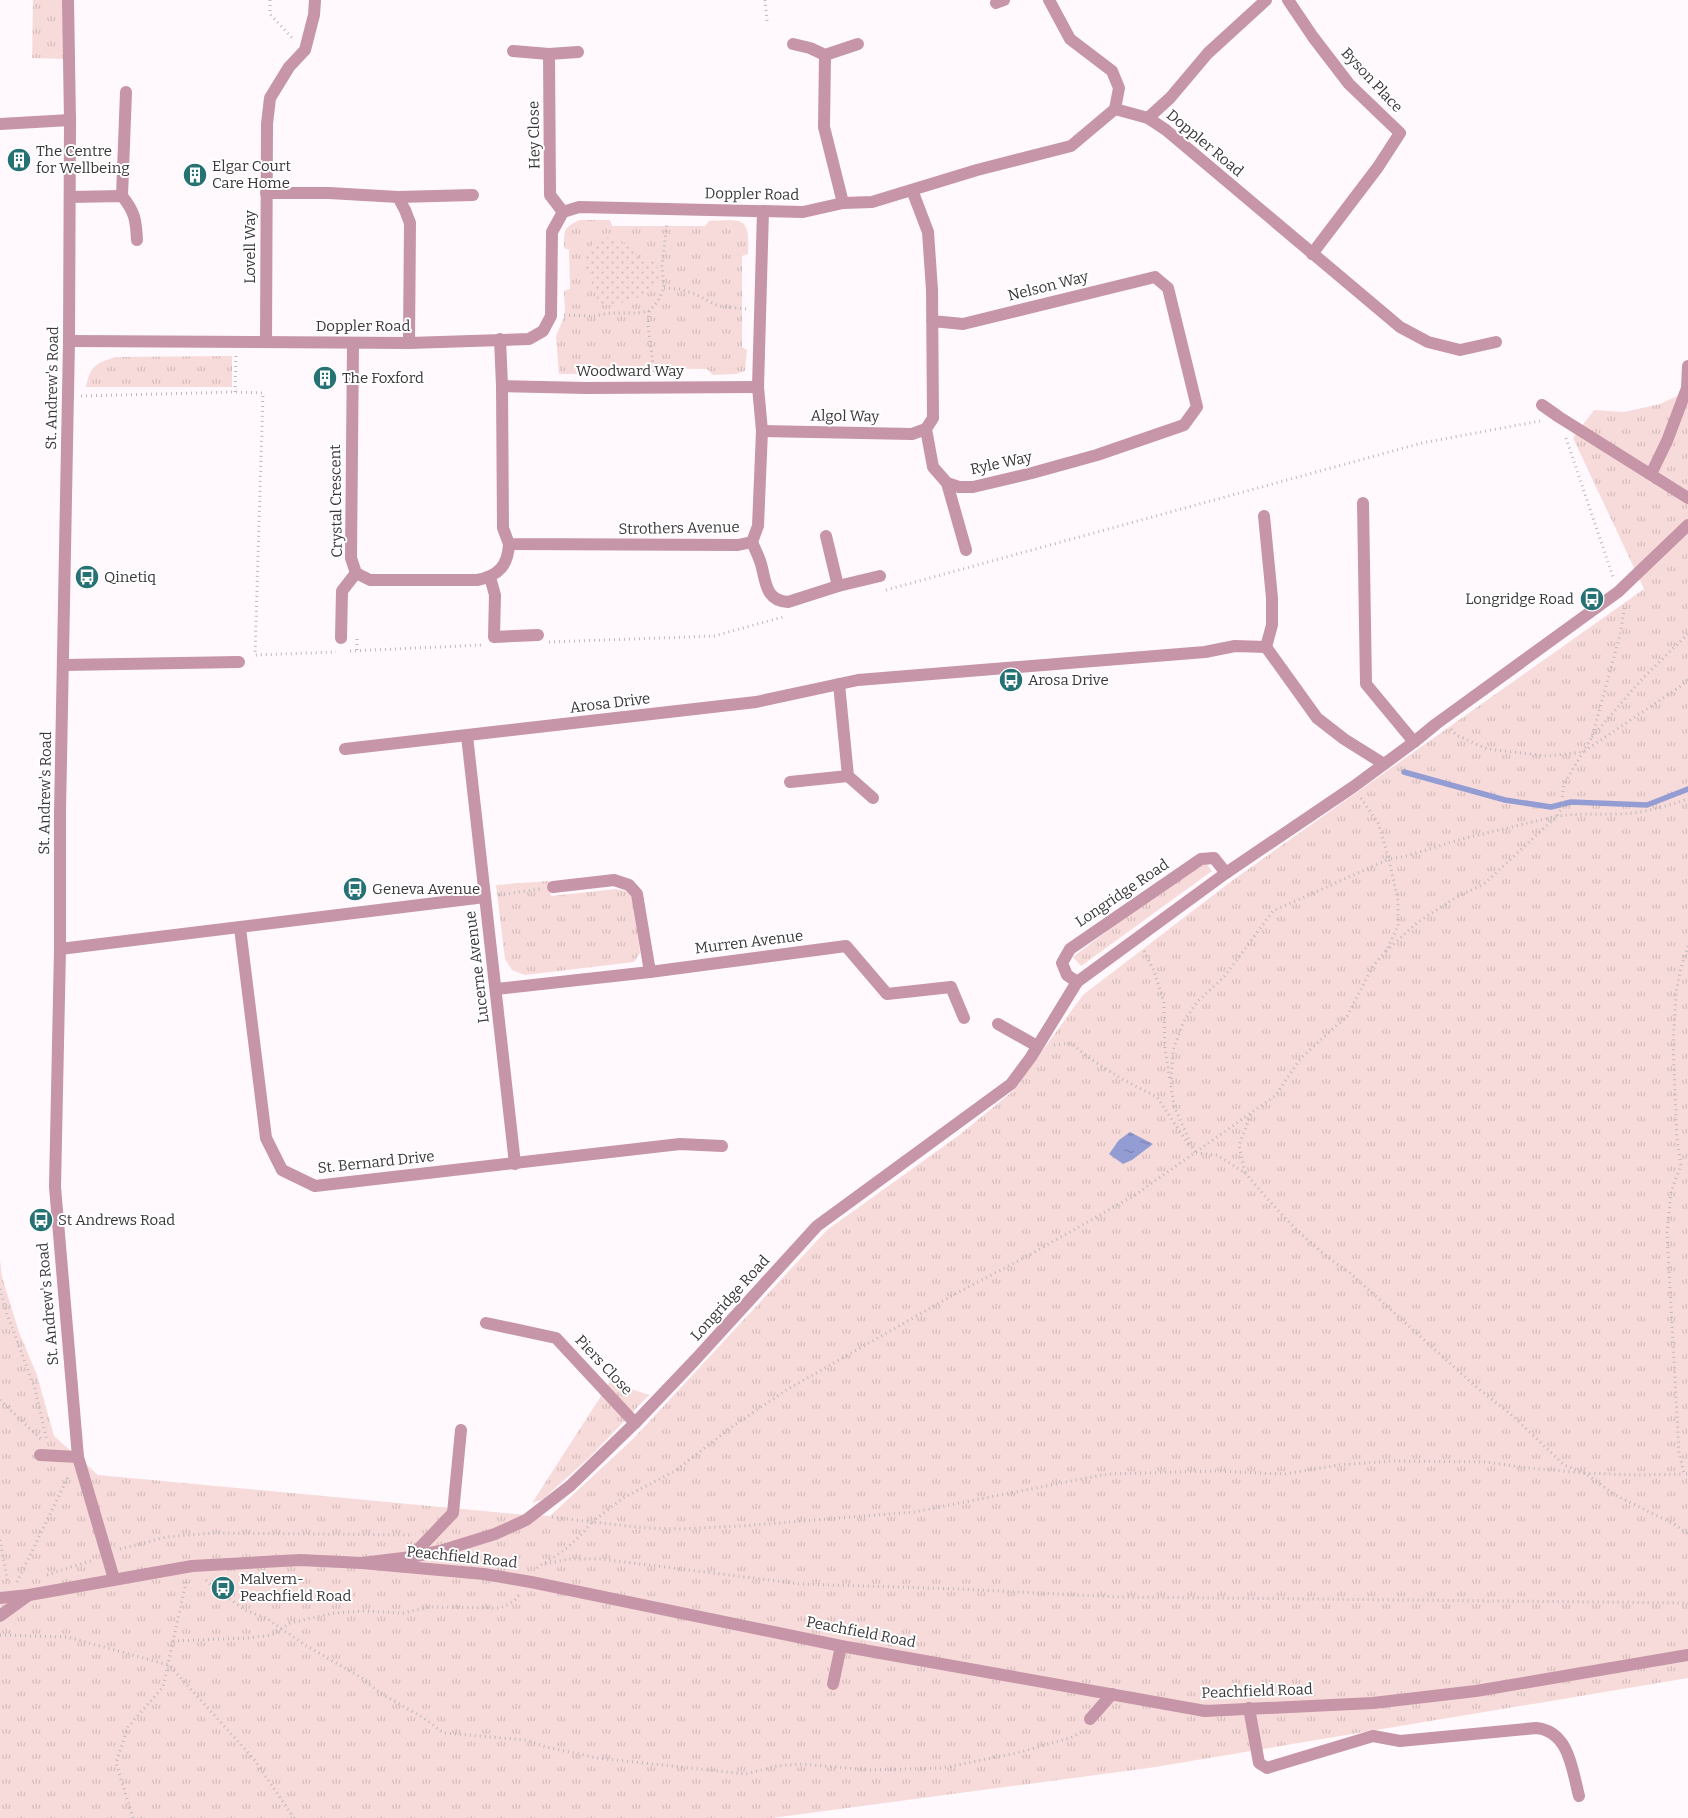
<svg xmlns="http://www.w3.org/2000/svg" width="1688" height="1818" font-family="Bitter,serif">
<defs>
<pattern id="grass-tufts" width="24" height="20" patternUnits="userSpaceOnUse" patternTransform="scale(1.25)"><rect width="24" height="20" fill="#f7dbda"/><path d="M3 7l-1-3M5 7V3M7 7l1-3M15 17l-1-3M17 17v-4M19 17l1-3" fill="none" stroke="#d4bdbc"/></pattern>
<pattern id="park-dots" width="8" height="8" patternUnits="userSpaceOnUse" patternTransform="scale(1.25)"><rect width="8" height="8" fill="#f7dbda"/><path d="M2 2h.1M6 6h.1" fill="none" stroke="#d4bdbc" stroke-width="1.8" stroke-linecap="round"/></pattern>
<pattern id="water-ripples" width="26" height="14" patternUnits="userSpaceOnUse" patternTransform="scale(1.25)"><rect width="26" height="14" fill="#939dd3"/><path d="M2 4q2-2 4 0t4 0M15 11q2-2 4 0t4 0" fill="none" stroke="#7981ac"/></pattern>
</defs>
<rect width="100%" height="100%" fill="#fff9fe"/>
<!-- grass -->
<g fill="url(#grass-tufts)">
<path d="M33 0H63V59L32 58Z"/>
<path d="M580 220H610L612 226H705L709 221C742 220 750 215 748 254L742 256V347L747 350 745 371 736 374 713 375 707 369 611 368 608 374H559L556 336 565 315 564 291 570 289 569 250 564 248C564 231 563 227 580 220Z"/>
<path d="M232 356V387H86C90 366 95 364 115 357Z"/>
<path d="M1688 391V1678L1149 1768 772 1818H0V1260L2 1277 19 1332 37 1375 54 1436 98 1475 515 1514 550 1516 634 1438 827 1230 958 1136 1013 1091 1083 995 1233 880 1644 589 1573 438 1594 410 1624 412 1660 404Z"/>
<path d="M1206 863 1212 871 1081 966 1073 957 1136 909Z"/>
<path d="M549 881 551 896 616 889 626 891 633 899 640 953 634 962 525 975 512 970 505 959 496 885Z"/>
<path d="M610 1382 649 1395 590 1457 543 1499 532 1503Z"/>
</g>
<!-- park -->
<path fill="url(#park-dots)" d="M611 237 630 246 642 262 649 261 657 263 659 284C644 299 621 305 599 305 597 299 596 292 593 286 584 263 579 263 595 241Z"/>
<!-- water -->
<path fill="url(#water-ripples)" d="M1130 1132 1153 1144 1132 1160 1123 1164 1109 1154 1119 1140Z"/>
<g fill="none" stroke-linecap="round" stroke-linejoin="round">
<!-- stream -->
<path stroke="#939dd3" stroke-width="5.5" d="M1404 772 1505 800 1551 807 1571 802 1647 805 1688 789"/>
<!-- path -->
<g stroke="#bdb8bc" stroke-width="3" stroke-dasharray="1 4" stroke-linecap="butt">
<path d="M270 0V14L294 40"/>
<path d="M765 0 767 21"/>
<path d="M664 288 679 289 695 294 718 306 747 309"/>
<path d="M649 311 648 325 654 373"/>
<path d="M564 315 595 316 610 313H638L649 311 658 301 664 288 662 266 667 223"/>
<path d="M235 392 236 355"/>
<path d="M81 396 235 392 263 393 255 655 336 652"/>
<path d="M1566 438 1613 577"/>
<path d="M886 590 1422 443 1540 421"/>
<path d="M357 639V651"/>
<path d="M549 642 714 636 783 617"/>
<path d="M350 651 483 645"/>
<path d="M1451 729 1456 735 1487 749 1547 756 1583 752 1678 688 1688 680"/>
<path d="M1592 737 1642 679 1688 634"/>
<path d="M1361 798 1378 823 1389 859 1406 856 1462 839 1557 816C1577 813 1596 815 1616 814 1642 814 1663 807 1688 799"/>
<path d="M499 895 540 889"/>
<path d="M1688 946 1680 971 1676 994 1673 1043 1677 1139 1681 1165 1671 1192 1667 1233 1679 1452 1684 1474H1688"/>
<path d="M1144 951 1154 971 1164 1002 1165 1049 1170 1080"/>
<path d="M1386 951 1418 922 1455 898 1484 884 1557 816 1563 806 1562 799 1564 784 1592 737 1620 635 1625 605"/>
<path d="M1054 1045 1071 1043 1089 1058 1122 1079 1157 1097 1189 1145"/>
<path d="M1171 1086 1174 1106 1195 1153"/>
<path d="M1196 1153 1217 1155 1245 1173 1239 1145 1251 1114"/>
<path d="M1245 1173C1276 1209 1308 1246 1349 1272L1474 1385 1514 1417 1564 1465 1585 1473 1636 1475 1684 1474"/>
<path d="M0 1289 7 1314 35 1389 47 1441"/>
<path d="M0 1400 43 1441"/>
<path d="M552 1517 592 1522 623 1498 675 1471 733 1426 788 1389 955 1294 1031 1254 1135 1195 1275 1096 1301 1058 1347 1016 1373 966 1386 951 1398 926V901L1389 859 1273 911 1224 977 1197 1002 1184 1021 1173 1050 1171 1087"/>
<path d="M0 1540 8 1583"/>
<path d="M120 1549 166 1537 213 1533 412 1535"/>
<path d="M545 1564 569 1559H601L801 1584 960 1589 1120 1597 1688 1603"/>
<path d="M537 1568 539 1566C560 1555 577 1541 592 1522L646 1528 682 1529 741 1526 914 1512 1107 1474 1215 1471 1284 1474 1339 1465 1393 1461 1486 1462 1528 1468 1585 1473 1615 1495 1674 1524 1688 1534"/>
<path d="M47 1575 93 1560"/>
<path d="M206 1580 214 1588 245 1610 266 1618 305 1645 362 1678 380 1693 422 1717 444 1733 526 1740 546 1747 597 1758 746 1774 777 1766 802 1764 868 1770 942 1768 1017 1753 1070 1738 1083 1731"/>
<path d="M17 1582 69 1475"/>
<path d="M0 1635 67 1637 169 1665 253 1758 294 1818"/>
<path d="M173 1641 248 1638 272 1635 290 1623 334 1613 364 1611 403 1613 430 1607 501 1608 514 1601 520 1594"/>
<path d="M133 1818 116 1763 128 1727 163 1687 186 1582"/>
</g>
<!-- minor -->
<g stroke="#c695a7" stroke-width="12">
<path d="M68 0 70 120 69 341 60 812V949L55 1187 78 1457 114 1579"/>
<path d="M1049 0 1070 39 1112 71 1119 88 1115 109"/>
<path d="M1288 0 1313 37 1349 84 1400 133 1378 167 1312 254"/>
<path d="M996 3 1004 0"/>
<path d="M793 44 810 48 825 55 858 44"/>
<path d="M513 51 549 54 578 52"/>
<path d="M549 54 550 195 563 212"/>
<path d="M825 55 824 127 843 203"/>
<path d="M1148 118 1170 98 1208 53 1266 0"/>
<path d="M0 124 70 120"/>
<path d="M912 190 928 232 932 290 933 418 926 429 933 467 947 483 959 487H973L1032 473 1097 455 1184 425 1197 407 1168 288 1155 277 963 324 932 321"/>
<path d="M266 193H329L398 197 405 210 410 223 409 343"/>
<path d="M122 196 126 92"/>
<path d="M70 197 122 196C135 212 136 220 137 240"/>
<path d="M398 197 473 195"/>
<path d="M500 339 502 386 503 528 509 544 738 545 752 542 758 526 762 431 758 387 763 211"/>
<path d="M69 341 409 343 529 339 543 331 551 316 552 232 563 212 579 207 803 212 843 203 872 202 977 170 1071 146 1115 109 1148 118 1166 130 1400 327 1428 342 1460 350 1496 342"/>
<path d="M266 342 267 124 270 98 289 67 305 50 314 15 315 0"/>
<path d="M353 343 351 558 356 573 370 580H477C498 576 508 566 509 544"/>
<path d="M502 386 586 388 758 387"/>
<path d="M1542 405 1559 417 1688 498"/>
<path d="M762 431 912 434 926 429"/>
<path d="M1651 474 1667 441 1687 388 1688 366"/>
<path d="M947 483 966 550"/>
<path d="M1363 503 1366 684 1414 742"/>
<path d="M1264 516 1272 598V625L1266 647"/>
<path d="M826 536 838 586"/>
<path d="M752 542C755 549 759 557 761 564 766 581 765 601 788 602L838 586 880 576"/>
<path d="M490 577 495 595 494 637 538 635"/>
<path d="M341 638 342 591 356 573"/>
<path d="M64 665 239 662"/>
<path d="M467 736 515 1164"/>
<path d="M345 749 756 702 858 680 1205 652 1235 646 1266 647 1317 718 1344 739 1384 764"/>
<path d="M848 776 873 798"/>
<path d="M790 782 848 776 839 684"/>
<path d="M553 887 614 880 629 885 637 894 650 972"/>
<path d="M240 928 266 1138 282 1170 315 1186 680 1144 722 1146"/>
<path d="M60 949 485 897"/>
<path d="M1077 982 1067 975 1062 963 1070 949 1201 859 1214 858 1226 873"/>
<path d="M496 989 650 972 846 946 887 994 951 987 964 1018"/>
<path d="M998 1024 1037 1046"/>
<path d="M486 1323 556 1338 635 1423"/>
<path d="M40 1455 78 1457"/>
<path d="M411 1557 453 1513 461 1430"/>
<path d="M362 1563 411 1557 440 1551 495 1534 526 1520 570 1486 635 1423 695 1360 817 1226 1011 1084 1031 1057 1077 982 1226 873 1353 787 1414 742 1436 724 1618 592 1688 525"/>
<path d="M0 1598 29 1595 192 1566 300 1560 362 1563 484 1574 531 1582 841 1646 1205 1711 1373 1703 1476 1691 1688 1655"/>
<path d="M0 1616 29 1595"/>
<path d="M833 1684 841 1646"/>
<path d="M1249 1708 1259 1763 1267 1768 1373 1736 1400 1741 1536 1728C1569 1731 1572 1769 1579 1796"/>
<path d="M1090 1719 1112 1694"/>
</g>
</g>
<!-- icons -->
<defs>
<g id="building-disc" transform="scale(1.25)"><circle r="9.5" fill="#267173" stroke="#fff"/><path d="M-4-6H4V6H1V3H-1V6H-4ZM-2.5-4.3h1.7v1.8h-1.7ZM.8-4.3h1.7v1.8H.8ZM-2.5-1h1.7V.8h-1.7ZM.8-1h1.7V.8H.8Z" fill="#fff"/></g>
<g id="bus-disc" transform="scale(1.25)"><circle r="9.5" fill="#267173" stroke="#fff"/><path d="M-5-6H5V4H4V6H2V4H-2V6H-4V4H-5ZM-3.5-4V0h7V-4ZM-3.5 1.2v1.5H-2V1.2ZM2 1.2v1.5H3.5V1.2Z" fill="#fff"/></g>
</defs>
<g fill-rule="evenodd">
<use href="#building-disc" x="19" y="160"/>
<use href="#building-disc" x="195" y="175"/>
<use href="#building-disc" x="325" y="378"/>
<use href="#bus-disc" x="87" y="577"/>
<use href="#bus-disc" x="1592" y="599"/>
<use href="#bus-disc" x="1011" y="680"/>
<use href="#bus-disc" x="355" y="889"/>
<use href="#bus-disc" x="41" y="1220"/>
<use href="#bus-disc" x="223" y="1588"/>
</g>
<g text-anchor="middle" stroke-width="4" stroke-linejoin="round" paint-order="stroke">
<!-- street labels -->
<g font-size="15" fill="#3a373a" stroke="#fff">
<text transform="translate(1372 80) rotate(47)" y="5">Byson Place</text>
<text transform="translate(534 135) rotate(-91)" y="5">Hey Close</text>
<text transform="translate(1205 143) rotate(40)" y="5">Doppler Road</text>
<text transform="translate(752 194) rotate(1)" y="5">Doppler Road</text>
<text transform="translate(250 247) rotate(-90)" y="5">Lovell Way</text>
<text transform="translate(1048 286) rotate(-14)" y="5">Nelson Way</text>
<text x="363" y="331">Doppler Road</text>
<text x="630" y="376">Woodward Way</text>
<text transform="translate(52 388) rotate(-89)" y="5">St. Andrew's Road</text>
<text transform="translate(845 416) rotate(1)" y="5">Algol Way</text>
<text transform="translate(1001 463) rotate(-12)" y="5">Ryle Way</text>
<text transform="translate(336 501) rotate(-91)" y="5">Crystal Crescent</text>
<text transform="translate(679 528) rotate(-1)" y="5">Strothers Avenue</text>
<text transform="translate(610 703) rotate(-7)" y="5">Arosa Drive</text>
<text transform="translate(45 793) rotate(-89)" y="5">St. Andrew's Road</text>
<text transform="translate(1122 893) rotate(-34)" y="5">Longridge Road</text>
<text transform="translate(749 942) rotate(-7)" y="5">Murren Avenue</text>
<text transform="translate(477 967) rotate(-97)" y="5">Lucerne Avenue</text>
<text transform="translate(376 1162) rotate(-6)" y="5">St. Bernard Drive</text>
<text transform="translate(730 1298) rotate(-48)" y="5">Longridge Road</text>
<text transform="translate(48 1304) rotate(-95)" y="5">St. Andrew's Road</text>
<text transform="translate(604 1365) rotate(47)" y="5">Piers Close</text>
<text transform="translate(462 1557) rotate(6)" y="5">Peachfield Road</text>
<text transform="translate(861 1632) rotate(11)" y="5">Peachfield Road</text>
<text transform="translate(1257 1691) rotate(-2)" y="5">Peachfield Road</text>
</g>
<!-- poi labels -->
<g font-size="15" fill="#3a373a" stroke="#fff" text-anchor="start">
<text x="36" y="156">The Centre<tspan x="36" dy="17">for Wellbeing</tspan></text>
<text x="212" y="171">Elgar Court<tspan x="212" dy="17">Care Home</tspan></text>
<text x="342" y="383">The Foxford</text>
<text x="104" y="582">Qinetiq</text>
<text x="1574" y="604" text-anchor="end">Longridge Road</text>
<text x="1028" y="685">Arosa Drive</text>
<text x="372" y="894">Geneva Avenue</text>
<text x="58" y="1225">St Andrews Road</text>
<text x="240" y="1584">Malvern-<tspan x="240" dy="17">Peachfield Road</tspan></text>
</g>
</g>
</svg>
